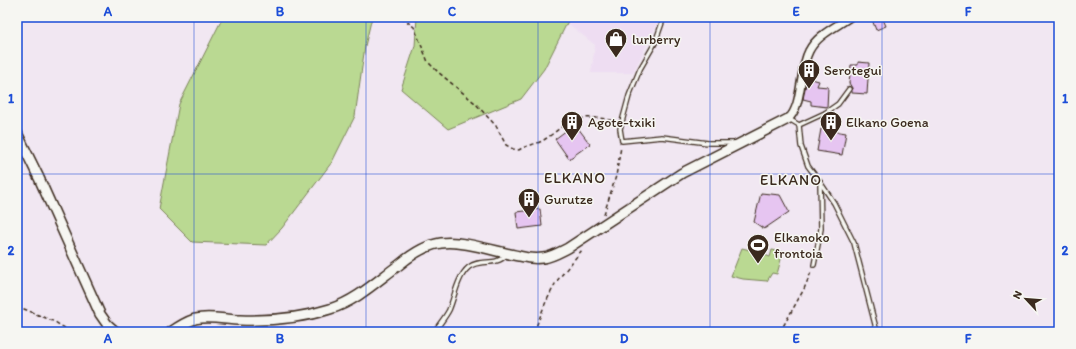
<svg xmlns="http://www.w3.org/2000/svg" width="1076" height="349" font-family="Itim,sans-serif">
<rect width="100%" height="100%" fill="#f1e7f2"/>
<filter id="ink" filterUnits="userSpaceOnUse"><feTurbulence type="fractalNoise" baseFrequency=".025" numOctaves="2"/><feDisplacementMap in="SourceGraphic" scale="8" xChannelSelector="R" yChannelSelector="G"/><feConvolveMatrix kernelMatrix="1 2 1 2 8 2 1 2 1" color-interpolation-filters="sRGB"/></filter>
<g filter="url(#ink)">
<!-- built -->
<path fill="#eeddf2" d="M560 17H658V22L633 73H591L595 45Z"/>
<!-- green -->
<g fill="#bad992" stroke="#7a8258">
<path d="M222 17H372L365 46 355 116 332 162 282 228 266 245 192 242 159 209 179 104 221 21Z"/>
<path d="M417 17H570L544 69 521 99 448 129 401 89 415 46Z"/>
<path d="M742 248 754 251 770 257 772 250 783 252 777 274 772 273 767 281 743 279 731 276Z"/>
</g>
<!-- building -->
<g fill="#e6c5f1" stroke="#3b2a1e">
<path d="M871 17H882L886 26 876 30Z"/>
<path d="M858 62 869 63 867 94 852 93V88L849 83 851 65H858Z"/>
<path d="M807 78 819 81 817 86 828 87 827 107 811 105V101L803 99Z"/>
<path d="M575 124 590 144 569 159 555 139Z"/>
<path d="M821 129 846 133 842 155 817 151Z"/>
<path d="M761 193 780 195 789 212 764 229 754 222Z"/>
<path d="M540 209 542 226 518 229 516 212Z"/>
</g>
<g fill="none" stroke-linecap="round" stroke-linejoin="round">
<!-- service casing -->
<g stroke="#3b2a1e" stroke-width="6">
<g id="service">
<path d="M664 17 655 43 640 69 629 96 620 129 622 141 662 137 708 143H735"/>
<path d="M825 113 830 119 833 125"/>
<path d="M789 119 799 125 801 146 808 166 820 182 821 229 814 265"/>
<path d="M799 125 825 113 838 104 849 89"/>
<path d="M820 182 834 203 854 243 877 332"/>
<path d="M437 328C441 322 446 316 449 310 455 296 457 277 469 267 480 258 496 267 506 255"/>
</g>
</g>
<!-- minor casing -->
<g stroke="#3b2a1e" stroke-width="10">
<path id="minor" d="M788 119C803 107 799 69 809 51 817 35 836 27 850 17"/>
</g>
<!-- tertiary casing -->
<g stroke="#3b2a1e" stroke-width="12">
<g id="tertiary">
<path d="M17 133 39 178 100 314 107 324 116 332"/>
<path d="M171 332C178 327 186 322 195 319 210 315 225 320 240 320 270 321 302 318 330 309 356 301 377 281 399 265 411 255 425 245 441 243 464 240 496 252 519 256 527 258 535 259 543 258 552 257 560 252 568 248L682 173 788 119"/>
</g>
</g>
<!-- path -->
<g stroke="#3b2a1e" stroke-width="1.5" stroke-dasharray="4 3" stroke-linecap="butt">
<path d="M401 17 414 27 428 62 438 72 475 103 496 126 506 145 513 149 519 150C526 145 534 145 542 141 551 136 559 128 568 123 583 115 602 117 617 122"/>
<path d="M604 214 616 176 621 147"/>
<path d="M17 306 55 322 71 332"/>
<path d="M534 332 545 304 556 282 582 250"/>
<path d="M780 332 804 289 812 270"/>
</g>
<!-- service -->
<use href="#service" stroke="#f6f6f2" stroke-width="3.5"/>
<!-- minor -->
<use href="#minor" stroke="#f6f6f2" stroke-width="7"/>
<!-- tertiary -->
<use href="#tertiary" stroke="#f6f6f2" stroke-width="9"/>
</g>
</g>
<!-- grid -->
<path fill="none" stroke="#1d4ed8" stroke-width="1" stroke-opacity="0.55" d="M194 17V332M366 17V332M538 17V332M710 17V332M882 17V332M17 174H1059"/>
<!-- icons -->
<defs>
<g id="shop-pin" transform="scale(1.15)"><path d="M0 17L-7.5 6A9.5 9.5 0 1 1 7.5 6Z" fill="#3b2a1e" stroke="#f6f6f2"/><path d="M-5-2.5h2.3a2.7 3.5 0 0 1 5.4 0H5L5.5 6h-11ZM-1.5-2.5h3a1.5 2.3 0 0 0-3 0Z" fill="#fff"/></g>
<g id="building-pin" transform="scale(1.15)"><path d="M0 17L-7.5 6A9.5 9.5 0 1 1 7.5 6Z" fill="#3b2a1e" stroke="#f6f6f2"/><path d="M-4-6H4V6H1V3H-1V6H-4ZM-2.5-4.3h1.7v1.8h-1.7ZM.8-4.3h1.7v1.8H.8ZM-2.5-1h1.7V.8h-1.7ZM.8-1h1.7V.8H.8Z" fill="#fff"/></g>
<g id="stadium-pin" transform="scale(1.15)"><path d="M0 17L-7.5 6A9.5 9.5 0 1 1 7.5 6Z" fill="#3b2a1e" stroke="#f6f6f2"/><path d="M0-5a6.5 5 0 1 0 0 10a6.5 5 0 1 0 0-10ZM-3.5-1.8h7v3.6h-7Z" fill="#fff"/></g>
</defs>
<g fill-rule="evenodd">
<use href="#shop-pin" x="616" y="39"/>
<use href="#building-pin" x="809" y="70"/>
<use href="#building-pin" x="572" y="122"/>
<use href="#building-pin" x="831" y="122"/>
<use href="#building-pin" x="529" y="199"/>
<use href="#stadium-pin" x="758" y="245"/>
</g>
<g text-anchor="middle" stroke-width="3" stroke-linejoin="round" paint-order="stroke">
<!-- poi labels -->
<g font-size="14" fill="#3b2a1e" stroke="#f6f6f2" text-anchor="start">
<text x="632" y="44">lurberry</text>
<text x="824" y="75">Serotegui</text>
<text x="588" y="127">Agote-txiki</text>
<text x="846" y="127">Elkano Goena</text>
<text x="544" y="204">Gurutze</text>
<text x="774" y="242">Elkanoko<tspan x="774" dy="16">frontoia</tspan></text>
</g>
<!-- neighbourhood labels -->
<g font-size="15" letter-spacing="1" fill="#3b2a1e" stroke="#f6f6f2">
<text x="575" y="183">ELKANO</text>
<text x="791" y="185">ELKANO</text>
</g>
</g>
<!-- margin -->
<rect width="1076" height="349" fill="none" stroke="#f6f6f2" stroke-width="44"/>
<!-- north arrow -->
<g transform="translate(1026 299) rotate(296)" stroke="#f6f6f2" stroke-width="3" paint-order="stroke">
<path d="M0-3L7 15L0 10L-7 15Z" fill="#3b2a1e"/>
<text y="-6" font-size="11" font-weight="bold" text-anchor="middle" fill="#3b2a1e">N</text>
</g>
<rect x="22" y="22" width="1032" height="305" fill="none" stroke="#1d4ed8" stroke-width="1.5"/>
<g font-size="13" text-anchor="middle" font-weight="bold" fill="#1d4ed8">
<text x="108" y="16">A</text>
<text x="280" y="16">B</text>
<text x="452" y="16">C</text>
<text x="624" y="16">D</text>
<text x="796" y="16">E</text>
<text x="968" y="16">F</text>
<text x="11" y="103">1</text>
<text x="1065" y="103">1</text>
<text x="11" y="255">2</text>
<text x="1065" y="255">2</text>
<text x="108" y="343">A</text>
<text x="280" y="343">B</text>
<text x="452" y="343">C</text>
<text x="624" y="343">D</text>
<text x="796" y="343">E</text>
<text x="968" y="343">F</text>
</g>
</svg>
